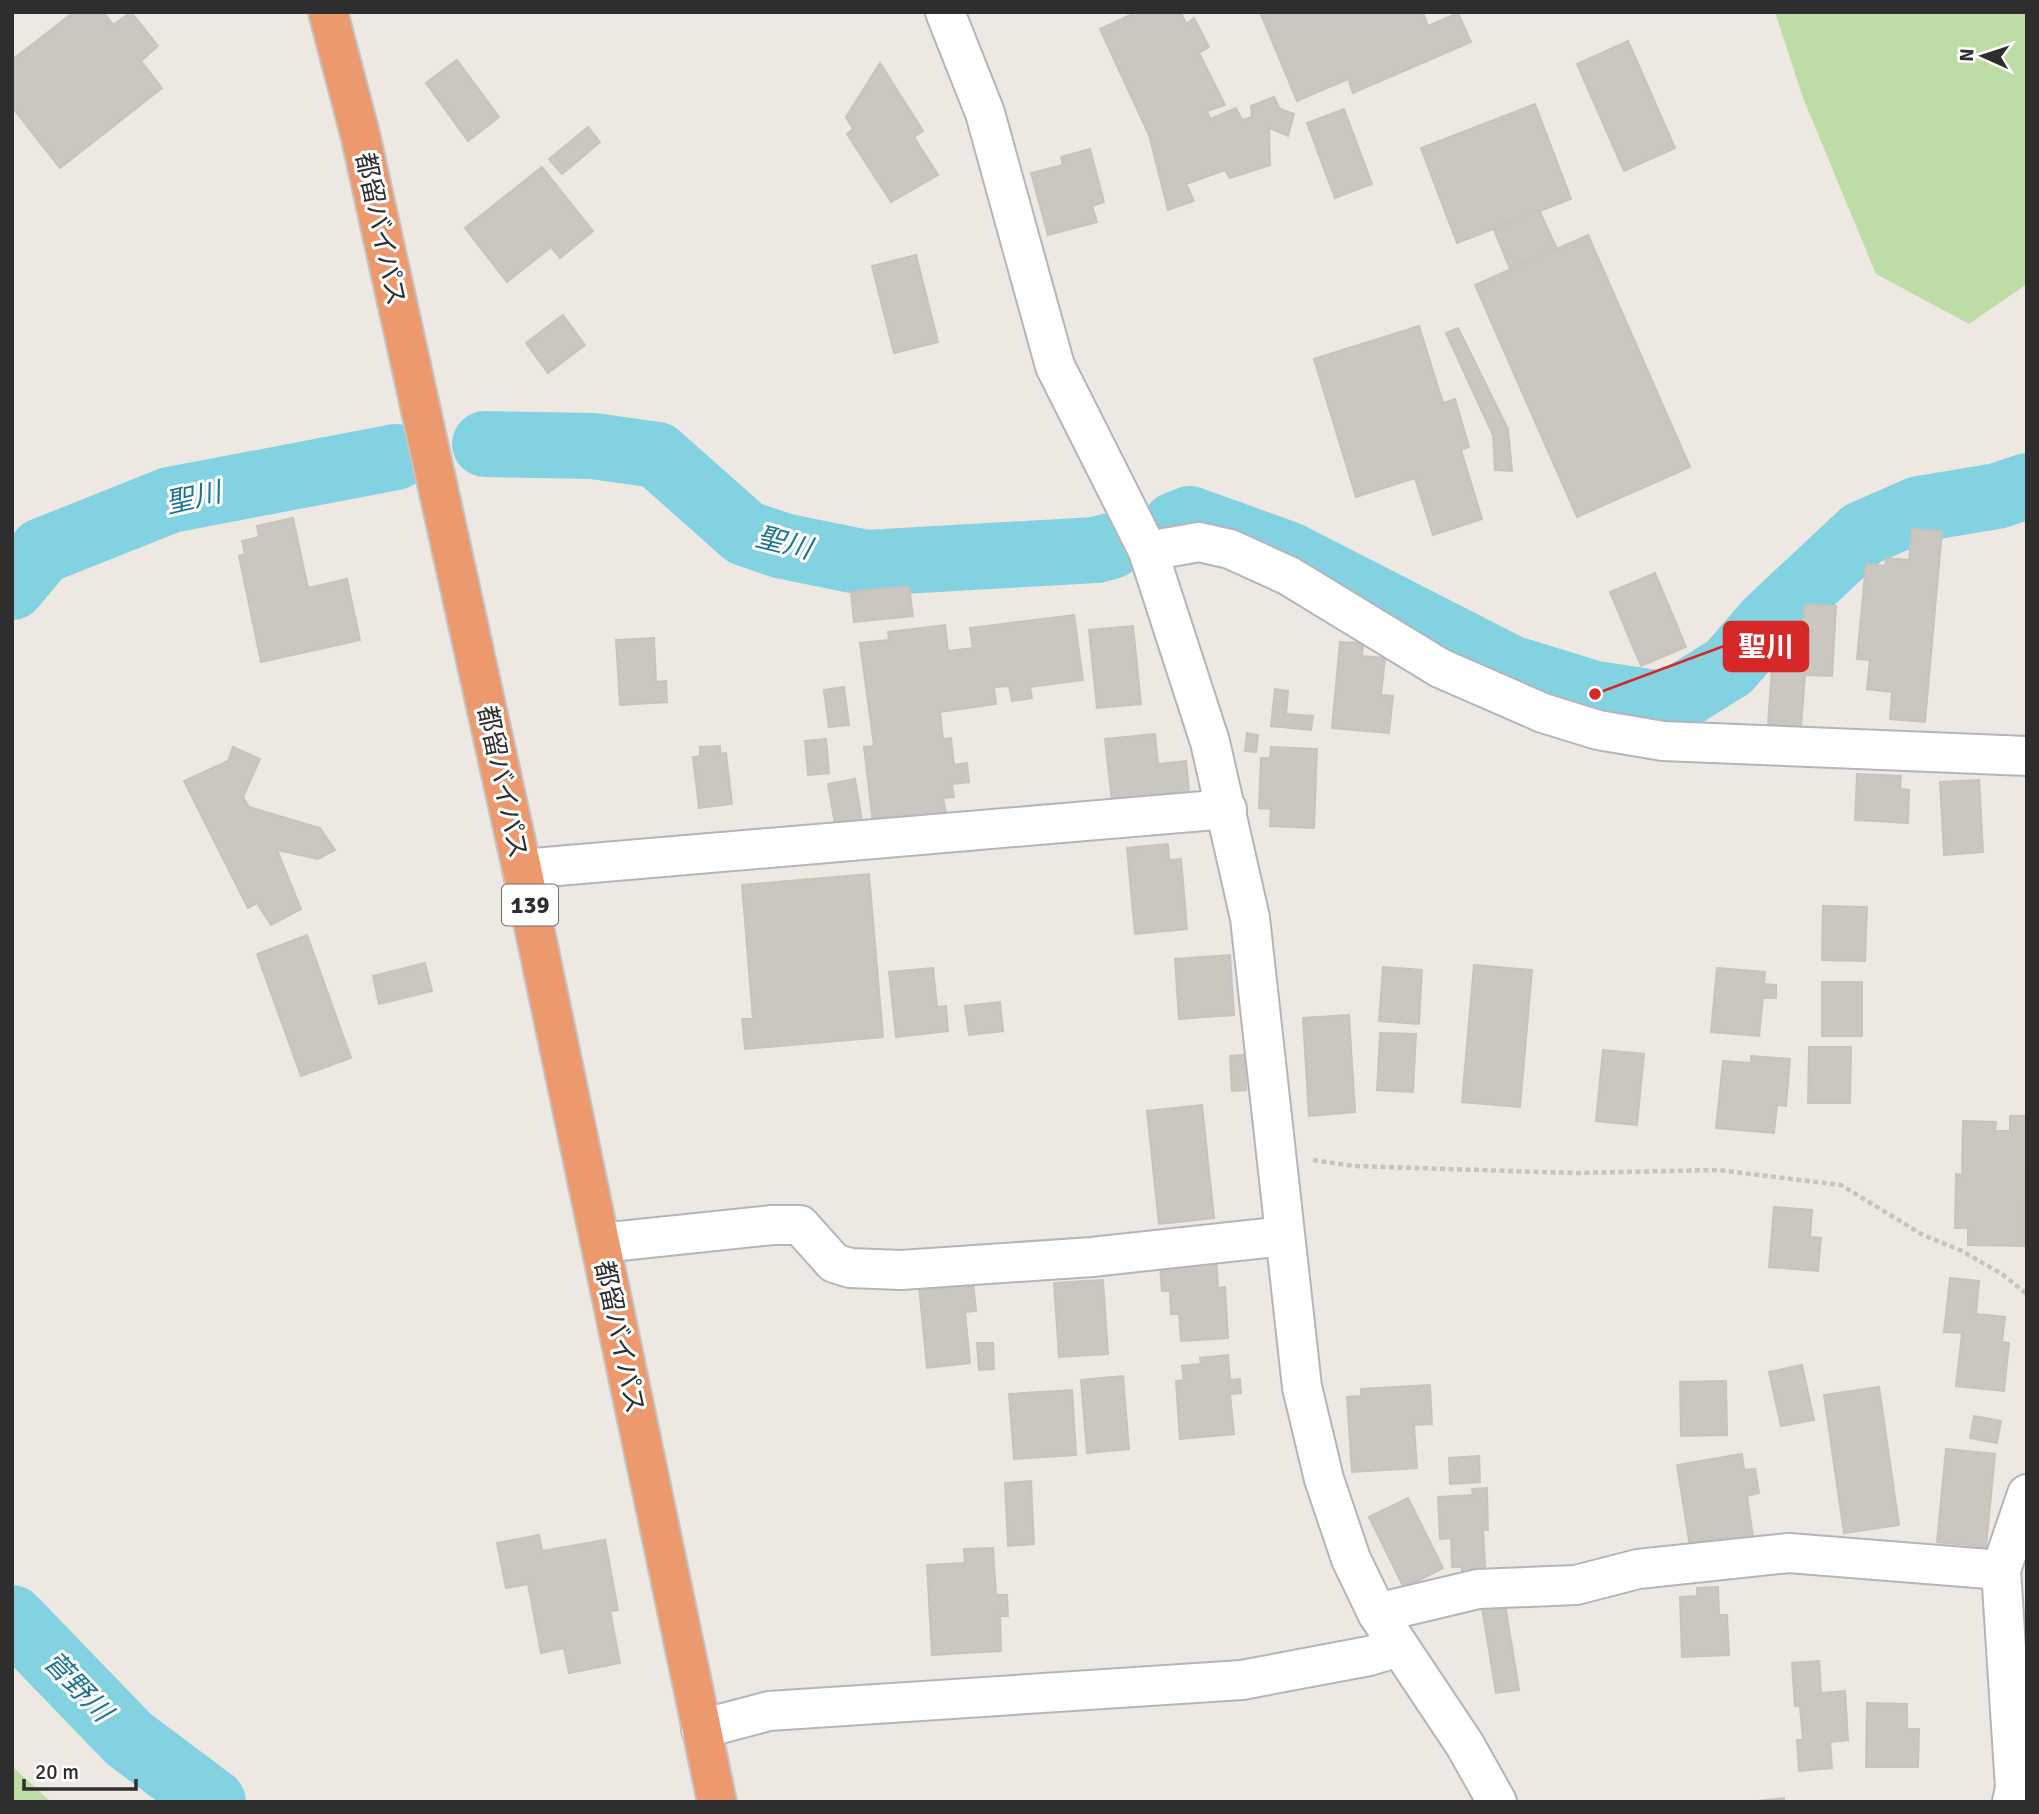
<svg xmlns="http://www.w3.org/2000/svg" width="2039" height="1814" font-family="Signika,'Noto Sans JP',sans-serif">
<rect width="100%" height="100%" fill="#ede8e2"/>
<!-- green -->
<g fill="#bedda6">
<path d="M1775 12H2027V284L1969 324 1876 274 1803 98Z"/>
<path d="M12 1766 51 1802H12Z"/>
</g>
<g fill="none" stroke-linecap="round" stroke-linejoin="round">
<!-- river -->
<g stroke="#83d2e2" stroke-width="66">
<path d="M485 444 593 446 657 455 745 533 783 546 867 563 1096 550 1111 546"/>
<path d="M1175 525 1190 519 1287 554 1510 668 1595 694 1668 705 1729 667 1767 623 1862 534 1919 509 1997 496 2027 486"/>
<path d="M12 587 42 551 170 500 396 457"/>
<path d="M12 1618 129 1739 213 1802"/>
</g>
</g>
<!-- building -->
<g fill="#cac6c0" stroke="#c9c3bc" stroke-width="2">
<path d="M74 12H104L113 25 131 12 158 46 141 61 162 88 60 168 12 107V60Z"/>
<path d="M1137 12H1181L1186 24 1194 18 1209 47 1199 53 1225 105 1207 111 1210 119 1236 108 1242 120 1252 117 1251 106 1274 97 1280 109 1294 114 1288 136 1269 128 1270 165 1230 178 1225 170 1186 184 1194 201 1168 210 1149 135 1100 29Z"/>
<path d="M1260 12H1423L1428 26 1458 13 1471 42 1353 93 1348 79 1297 101Z"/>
<path d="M1628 41 1675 148 1624 171 1577 64Z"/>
<path d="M457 60 499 117 468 141 426 83Z"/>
<path d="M880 63 923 131 914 137 938 175 891 202 847 134 853 129 846 117Z"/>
<path d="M1535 104 1571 199 1457 243 1421 148Z"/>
<path d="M1344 109 1372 184 1335 198 1307 123Z"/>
<path d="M588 127 600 142 562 174 549 159Z"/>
<path d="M1090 149 1104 202 1092 206 1097 222 1048 235 1031 173 1063 165 1061 157Z"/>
<path d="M542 167 593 231 560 258 551 247 507 282 465 228Z"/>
<path d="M1539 210 1557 249 1510 269 1494 230Z"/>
<path d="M1588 235 1690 467 1577 517 1475 285Z"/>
<path d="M916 255 938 342 894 353 872 266Z"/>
<path d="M563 315 585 345 548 373 526 343Z"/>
<path d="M1419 326 1443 403 1455 399 1469 447 1461 450 1482 519 1433 535 1415 478 1356 497 1314 359Z"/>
<path d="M1458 328 1508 429 1512 471 1495 470 1493 435 1446 333Z"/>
<path d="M293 518 308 588 347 579 360 640 261 662 239 556 245 554 242 541 259 537 257 526Z"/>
<path d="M1912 529 1942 531 1925 722 1890 719 1892 692 1867 689 1870 660 1857 659 1866 564 1885 566 1886 558 1909 560Z"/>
<path d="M1655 573 1686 647 1641 666 1610 592Z"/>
<path d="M909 586 913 616 854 622 851 592Z"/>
<path d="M1805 604 1836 606 1832 676 1805 675 1801 727 1768 724 1772 667H1778L1780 641H1787L1788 622H1803Z"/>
<path d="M1074 615 1083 680 1030 687 1032 698 1012 701 1009 686 994 687 996 704 940 712 943 739 951 738 954 765 967 763 969 782 952 784 954 797 943 798 946 813 873 823 864 747 874 746 860 643 889 640 888 632 945 625 948 651 973 648 970 628Z"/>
<path d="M1133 626 1141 704 1097 708 1089 630Z"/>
<path d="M654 638 656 682 666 681 667 702 620 705 616 640Z"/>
<path d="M1340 642 1363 643 1362 656 1385 658 1381 695 1393 696 1389 733 1332 728Z"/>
<path d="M844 687 849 725 829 727 824 690Z"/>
<path d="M1275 689 1288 691 1286 714 1313 716 1311 730 1271 726Z"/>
<path d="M1247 733 1258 735 1256 752 1245 751Z"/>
<path d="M1155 734 1158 764 1186 761 1190 802 1113 811 1105 739Z"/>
<path d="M826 739 829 773 808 775 805 741Z"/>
<path d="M720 746V754L726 753 732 804 699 808 693 757 700 756V747Z"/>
<path d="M233 747 260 759 243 797 249 807 320 828 335 850 318 859 277 850 301 909 271 925 257 903 248 908 184 781 228 761Z"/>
<path d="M1271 747 1317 749 1314 828 1270 826 1271 809 1259 808 1261 758H1270Z"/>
<path d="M1857 774 1901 776 1900 789 1909 790 1908 823 1855 820Z"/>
<path d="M855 779 862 820 835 824 828 784Z"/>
<path d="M1979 780 1983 852 1944 855 1940 782Z"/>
<path d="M1168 844 1169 860 1181 859 1187 929 1135 934 1127 848Z"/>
<path d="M869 874 883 1037 745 1049 742 1019H753L742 885Z"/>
<path d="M1823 906 1867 907 1865 961 1822 960Z"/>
<path d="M307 935 351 1058 301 1076 257 954Z"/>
<path d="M1230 955 1234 1015 1179 1019 1175 959Z"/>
<path d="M425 963 432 991 379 1004 373 976Z"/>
<path d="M1474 965 1532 970 1520 1107 1462 1102Z"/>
<path d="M1383 967 1422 970 1419 1024 1379 1021Z"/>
<path d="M933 968 937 1007 946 1006 948 1031 896 1037 889 972Z"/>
<path d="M1717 968 1765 972 1764 984 1776 985V998H1763L1759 1036 1711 1032Z"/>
<rect x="1822" y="982" width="40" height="54"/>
<path d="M1000 1002 1003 1031 969 1035 965 1006Z"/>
<path d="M1349 1015 1355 1112 1309 1116 1303 1018Z"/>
<path d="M1380 1033 1416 1034 1413 1092 1377 1090Z"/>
<path d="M1809 1047H1851L1850 1103H1808Z"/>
<path d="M1603 1050 1644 1054 1637 1125 1596 1121Z"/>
<path d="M1244 1055 1246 1090 1232 1091 1230 1056Z"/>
<path d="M1751 1056 1790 1059 1786 1106 1777 1105 1774 1133 1716 1128 1723 1061 1751 1063Z"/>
<path d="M1202 1105 1214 1218 1159 1224 1147 1111Z"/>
<path d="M2010 1116H2027L2024 1246 1968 1245V1228H1955L1956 1174 1962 1175 1963 1121 1996 1122 1995 1131H2010Z"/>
<path d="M1774 1207 1812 1210 1810 1237 1821 1238 1818 1271 1769 1267Z"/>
<path d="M1216 1254 1218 1288 1225 1287 1228 1338 1181 1341 1179 1314H1171L1170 1291H1162L1160 1265Z"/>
<path d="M1950 1278 1979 1281 1976 1314 2005 1317 2002 1342 2009 1343 2004 1391 1956 1386 1962 1333 1944 1332Z"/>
<path d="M973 1280 976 1311 965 1312 970 1363 927 1368 919 1286Z"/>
<path d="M1103 1280 1108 1354 1059 1357 1054 1283Z"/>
<path d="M977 1343H993L994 1369 979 1370Z"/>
<path d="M1228 1355 1230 1380 1240 1379 1241 1393 1230 1394 1234 1434 1180 1439 1176 1381 1184 1380 1182 1366 1201 1364 1200 1358Z"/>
<path d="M1802 1365 1814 1420 1781 1426 1769 1372Z"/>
<path d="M1123 1376 1129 1449 1087 1453 1081 1380Z"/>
<path d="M1726 1381 1727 1435 1681 1436 1680 1382Z"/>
<path d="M1430 1385 1432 1424 1414 1425 1417 1468 1352 1472 1347 1397 1361 1396V1389Z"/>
<path d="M1879 1387 1899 1525 1844 1533 1824 1395Z"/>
<path d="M1072 1390 1076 1455 1014 1459 1009 1394Z"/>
<path d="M1974 1416 2001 1421 1997 1443 1970 1438Z"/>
<path d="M1946 1449 1995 1454 1986 1547 1937 1542Z"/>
<path d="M1742 1454 1744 1470 1755 1469 1759 1493 1747 1496 1753 1537 1690 1547 1677 1465Z"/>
<path d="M1479 1456 1480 1482 1450 1484 1449 1458Z"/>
<path d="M1031 1481 1034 1544 1008 1546 1005 1483Z"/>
<path d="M1487 1488 1488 1530H1483L1486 1579 1462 1580V1567H1452L1451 1538 1440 1539 1438 1497 1473 1495 1472 1489Z"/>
<path d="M1408 1498 1443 1568 1404 1588 1369 1517Z"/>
<path d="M539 1535 542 1551 605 1540 618 1610 610 1611 620 1663 569 1673 564 1648 541 1653 528 1584 506 1588 497 1543Z"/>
<path d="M993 1548 996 1595H1007L1008 1616H1000L1001 1651 932 1655 927 1565 965 1563 964 1549Z"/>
<path d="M1718 1587 1719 1615H1727L1729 1655 1682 1657 1680 1597 1697 1596V1588Z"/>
<path d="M1505 1604 1519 1690 1496 1693 1482 1608Z"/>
<path d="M1819 1661 1821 1693 1845 1691 1848 1740 1830 1742 1832 1768 1799 1771 1797 1740H1803L1800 1706H1795L1792 1663Z"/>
<path d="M1867 1703 1907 1704V1729H1919L1918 1767H1866Z"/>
<path d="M1784 1798V1802H1747Z"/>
</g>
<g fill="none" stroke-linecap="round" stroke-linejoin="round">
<!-- minor casing -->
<g stroke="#b3b5bc" stroke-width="42">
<g id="minor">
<path d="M945 12 985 113 1055 366 1148 551 1210 742 1250 918 1302 1387 1324 1479 1351 1559 1377 1613 1465 1745 1497 1802"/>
<path d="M1148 551 1199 542 1230 549 1289 576 1440 668 1543 713 1598 730 1663 741 2027 756"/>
<path d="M522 869 1227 809"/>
<path d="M601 1243 772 1225H800L834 1263 850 1268 901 1270 1092 1257 1284 1236"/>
<path d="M1377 1613 1478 1589 1576 1585 1638 1569 1789 1553 2001 1570"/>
<path d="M701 1729 769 1711 1242 1680 1369 1656 1399 1647"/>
<path d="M2012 1802 2015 1788 2001 1570 2027 1494"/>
</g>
</g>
<!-- highway casing -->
<g stroke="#c4c4c4" stroke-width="42">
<path id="highway" d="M328 12 360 134 522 869 717 1802"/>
</g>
<!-- path -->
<path stroke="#c4c4c4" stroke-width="4.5" stroke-dasharray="5 3.5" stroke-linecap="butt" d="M1313 1160 1354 1166 1573 1173 1718 1170 1841 1185 1923 1235 1960 1250 2002 1274 2027 1294"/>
<!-- minor -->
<use href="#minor" stroke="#fff" stroke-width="38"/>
<!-- highway -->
<use href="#highway" stroke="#ed996e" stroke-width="38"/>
</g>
<g text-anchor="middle" stroke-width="6" stroke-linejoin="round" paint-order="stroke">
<!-- shield labels -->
<rect fill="#fff" stroke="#6d6d6d" stroke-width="2" x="502" y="884.5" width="56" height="41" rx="5"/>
<g font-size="24" font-weight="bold" fill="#2e2e2e">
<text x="530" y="913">139</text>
</g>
<!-- street labels -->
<g font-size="26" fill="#2e2e2e" stroke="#fff">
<text transform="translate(381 229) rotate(78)" y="9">都留バイパス</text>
<text transform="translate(503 782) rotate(78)" y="9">都留バイパス</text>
<text transform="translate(620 1337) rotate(78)" y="9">都留バイパス</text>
</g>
<!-- water labels -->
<g font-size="28" font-style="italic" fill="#1e7592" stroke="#fff">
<text transform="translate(193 497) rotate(-13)" y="10">聖川</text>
<text transform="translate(784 542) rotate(14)" y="10">聖川</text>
<text transform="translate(78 1686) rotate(46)" y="10">菅野川</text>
</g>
</g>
<!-- callouts -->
<path fill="none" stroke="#d62828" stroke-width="2.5" d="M1595 694L1724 646"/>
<circle fill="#d62828" stroke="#fff" stroke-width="2.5" cx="1595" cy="694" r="7"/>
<rect fill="#d62828" stroke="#d62828" stroke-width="2.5" x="1724" y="622" width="84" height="49" rx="7"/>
<g font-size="28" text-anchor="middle" font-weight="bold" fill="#fff">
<text x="1766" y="656">聖川</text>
</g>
<!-- border -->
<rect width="2039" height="1814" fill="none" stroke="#2e2e2e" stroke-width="28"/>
<!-- north arrow -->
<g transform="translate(1983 56) rotate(273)" stroke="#ffffff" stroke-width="5" paint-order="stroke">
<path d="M0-5L12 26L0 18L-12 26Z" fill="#2e2e2e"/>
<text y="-10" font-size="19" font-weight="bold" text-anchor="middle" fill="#2e2e2e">N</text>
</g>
<!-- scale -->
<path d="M24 1779v10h112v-10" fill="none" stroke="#2e2e2e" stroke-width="3.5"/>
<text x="35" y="1779" font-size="21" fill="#2e2e2e" stroke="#ffffff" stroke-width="5" paint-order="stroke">20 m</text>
</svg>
